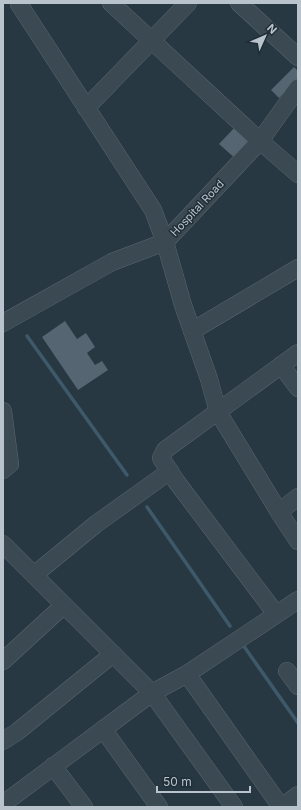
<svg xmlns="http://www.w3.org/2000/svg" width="301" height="810" font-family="Inter,sans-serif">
<rect width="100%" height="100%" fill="#273842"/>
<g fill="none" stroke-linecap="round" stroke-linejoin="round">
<!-- stream -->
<g stroke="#3e596a" stroke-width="3.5">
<path d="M27 336 127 475"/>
<path d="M147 507 230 626"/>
<path d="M243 645 298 723"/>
</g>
</g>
<!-- building -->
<g fill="#556572">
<path d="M294 67 298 71V79L279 98 271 90Z"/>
<path d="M237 125 255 142 237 160 219 144Z"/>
<path d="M65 321 77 339 86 333 95 347 87 353 95 365 102 361 108 370 78 390 42 337Z"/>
</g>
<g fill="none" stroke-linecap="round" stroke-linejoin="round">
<!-- minor casing -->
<g stroke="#5a666f" stroke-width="18">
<g id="minor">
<path d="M20 3 19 4 153 210 165 242 183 305 209 379 218 412 279 512 298 541"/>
<path d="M111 3 260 141 298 174"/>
<path d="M239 3 298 57"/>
<path d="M86 108 188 3"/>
<path d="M3 323 112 262 165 242 260 141 298 88"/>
<path d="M192 331 298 268"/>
<path d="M281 365 298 388"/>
<path d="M3 411 10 464 3 470"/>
<path d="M279 512 298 497"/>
<path d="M3 544 152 693 234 807"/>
<path d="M34 575 96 524 170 471"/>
<path d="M276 614 176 481 161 458 165 450 298 353"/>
<path d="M3 661 64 605"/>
<path d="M287 671 298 686"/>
<path d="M187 674 281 807"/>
<path d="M103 729 159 807"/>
<path d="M3 741 17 732 113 654"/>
<path d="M53 766 84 807"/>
<path d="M3 804 152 693 187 674 298 600"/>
<path d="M282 807 298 795"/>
</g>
</g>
<!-- minor -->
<use href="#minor" stroke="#3b4952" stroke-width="17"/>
</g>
<g text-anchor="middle" stroke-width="3" stroke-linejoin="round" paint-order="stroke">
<!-- street labels -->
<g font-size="11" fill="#b9c3cc" stroke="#202e37">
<text transform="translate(197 208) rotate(-47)" y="4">Hospital Road</text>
</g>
</g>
<!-- border -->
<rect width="301" height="810" fill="none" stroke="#b9c3cc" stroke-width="8"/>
<!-- north arrow -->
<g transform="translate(265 36) rotate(45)" stroke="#202e37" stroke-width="3" paint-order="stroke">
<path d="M0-3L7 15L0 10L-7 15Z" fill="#b9c3cc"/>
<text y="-6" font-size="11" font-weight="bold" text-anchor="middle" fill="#b9c3cc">N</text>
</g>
<!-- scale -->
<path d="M157 786v6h93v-6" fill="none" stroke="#b9c3cc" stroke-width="2"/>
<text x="163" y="786" font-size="12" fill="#b9c3cc" stroke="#202e37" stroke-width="3" paint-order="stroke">50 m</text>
</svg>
